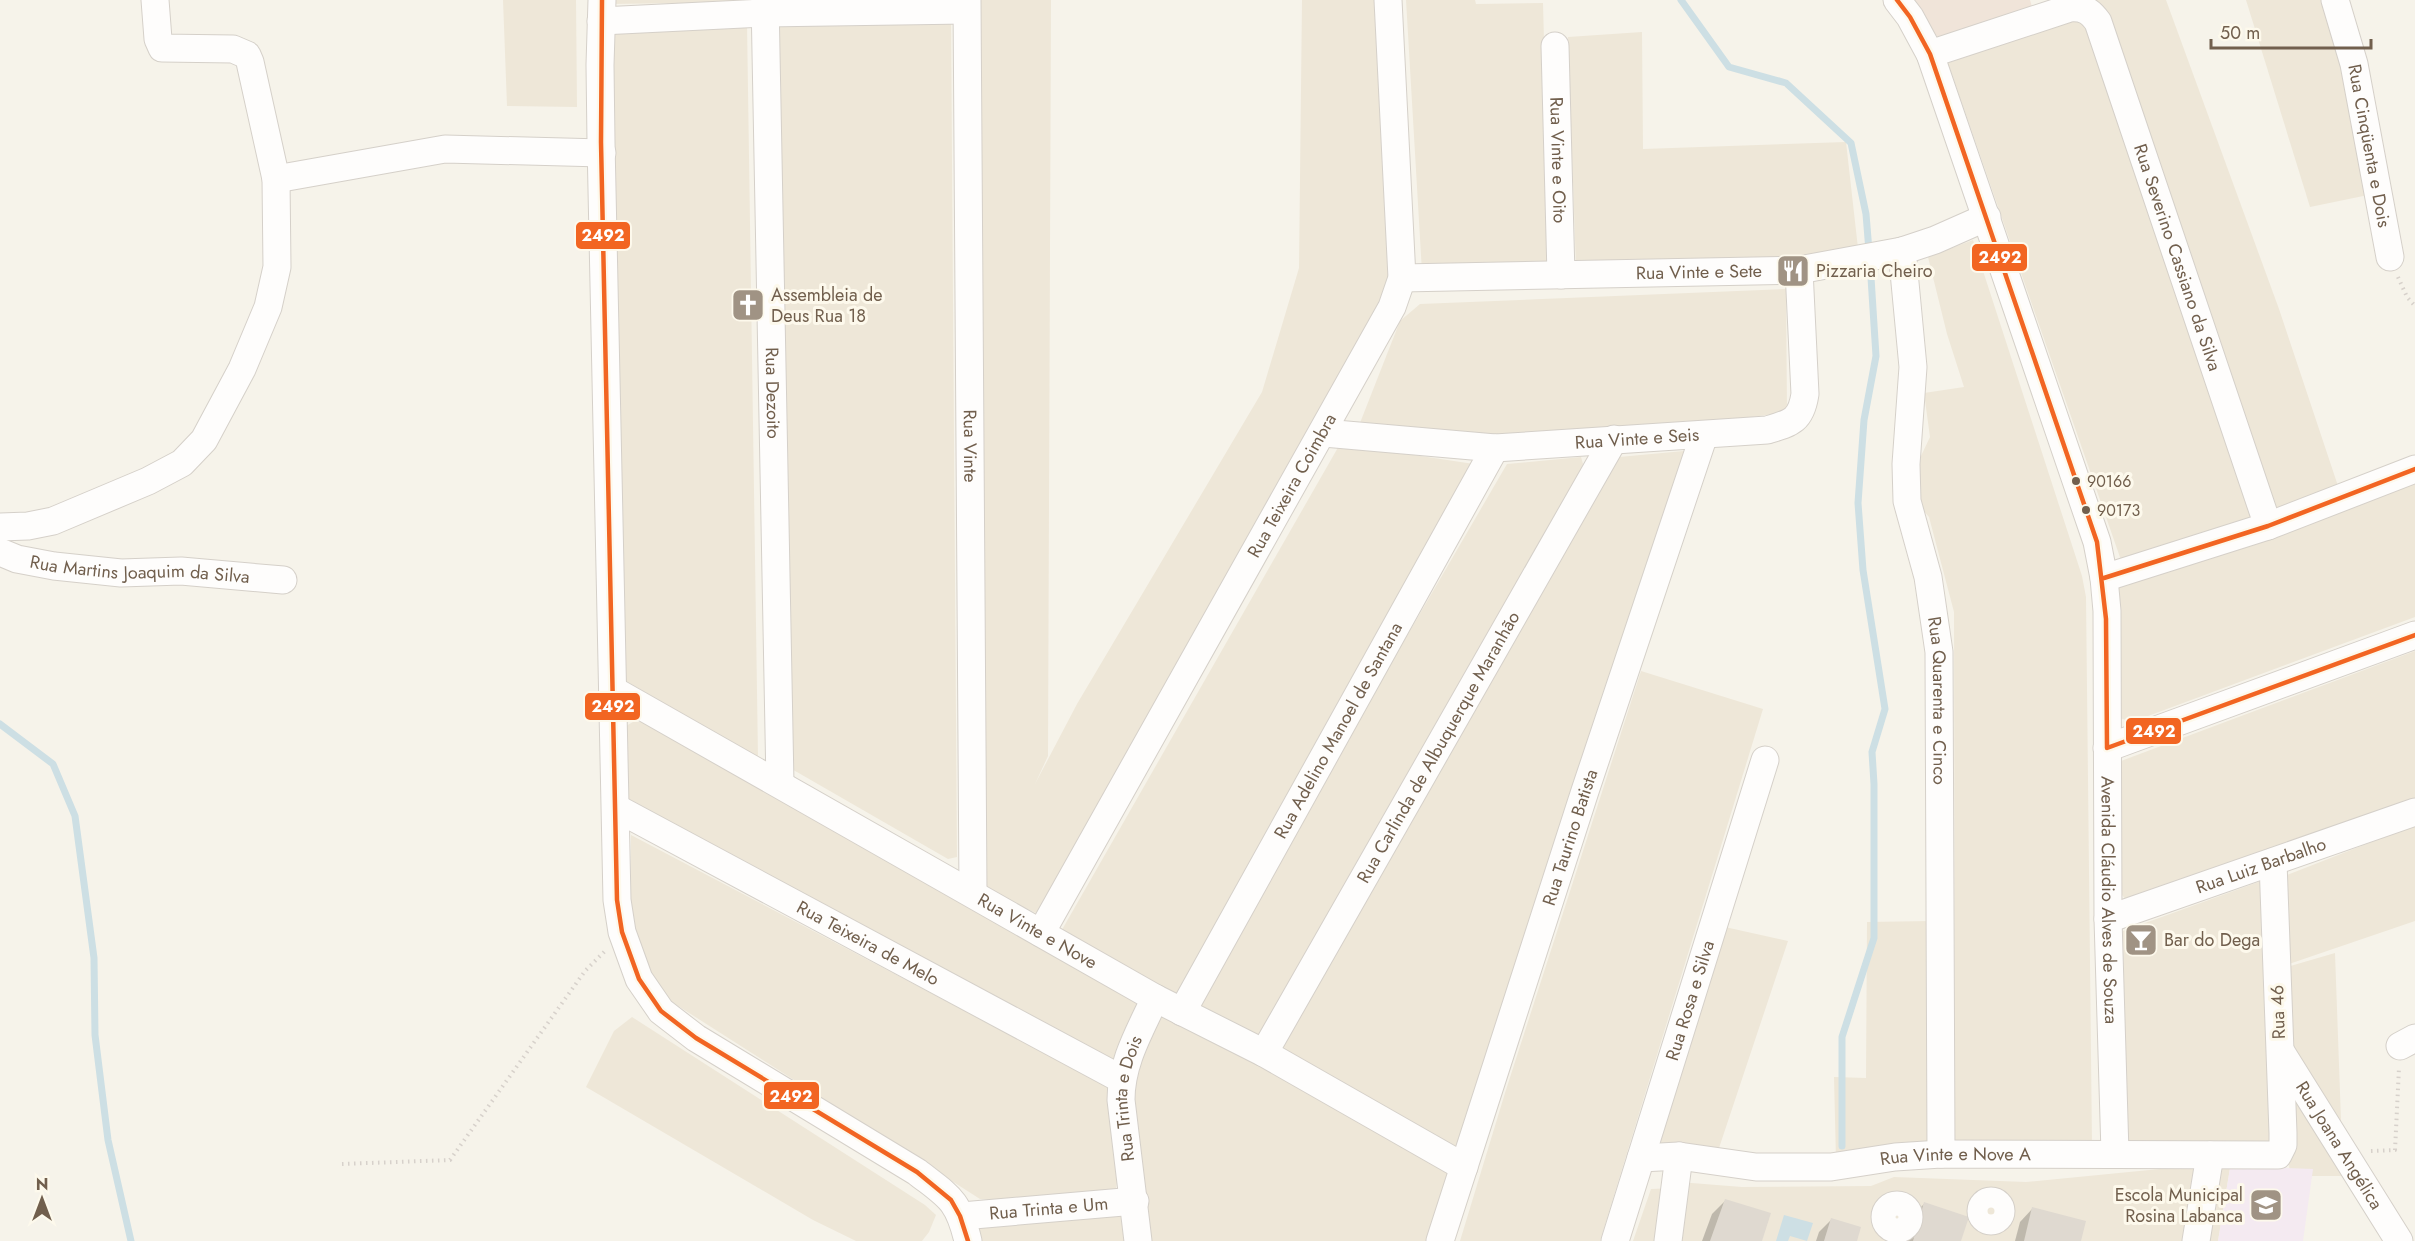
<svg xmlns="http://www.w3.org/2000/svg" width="2415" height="1241" font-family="Jost,sans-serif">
<rect width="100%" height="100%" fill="#f6f3ea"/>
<!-- residential -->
<g fill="#eee7d8">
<path d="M503 0H576L577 107 507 106Z"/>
<path d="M611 0H757V2L610 4Z"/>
<path d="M975 0H1051L1048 756 1035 784 1077 704 1262 392 1299 268 1302 0H1383L1396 275 1380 320 1036 913 989 891 984 880Z"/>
<path d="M1406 0H1475L1476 4 1543 3 1550 268 1422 272Z"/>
<path d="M2090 0H2166L2279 309 2339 489 2273 512Z"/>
<path d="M2246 0H2324L2373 194 2310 207Z"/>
<path d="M2083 17 2256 517 2122 563 1948 63Z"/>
<path d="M951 19 957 857 948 859 790 768 777 22Z"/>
<path d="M747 23 758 758 621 678 609 28Z"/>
<path d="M1642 32 1643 149 1846 142 1859 257 1576 268 1568 37Z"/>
<path d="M1973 240 2082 576 2086 597 2092 1145 1955 1146 1954 612 1929 517 1917 503 1912 475 1930 437 1924 393 1964 387 1947 334 1928 257Z"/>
<path d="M1786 289 1787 412 1682 427 1567 438 1358 428 1400 321 1420 304Z"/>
<path d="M1340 444 1474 464 1180 1001 1059 935Z"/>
<path d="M1684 451 1461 1154 1279 1054 1619 457Z"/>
<path d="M1581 457 1583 464 1578 477 1260 1045 1201 1006 1358 720 1507 464Z"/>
<path d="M2415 479V617L2132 722 2120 718 2118 582Z"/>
<path d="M2415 651V798L2135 904 2127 901 2122 895 2121 886V761Z"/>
<path d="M1641 671 1763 709 1600 1241H1460L1505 1093Z"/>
<path d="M633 722H643L1134 1001 1138 1006 1112 1067 627 806 624 727Z"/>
<path d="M2415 825V921L2289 964 2287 875Z"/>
<path d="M631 835 1111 1088 1120 1163 1115 1194 1028 1202 980 1199 661 995 631 934Z"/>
<path d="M2264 880 2270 1148H2127L2123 931Z"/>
<path d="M1931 921 1935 1149 1836 1160 1834 1077 1866 1078 1867 922Z"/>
<path d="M1725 927 1788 941 1716 1157 1654 1149Z"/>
<path d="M2335 953 2343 1176H2290L2283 1096 2287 967Z"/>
<path d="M1155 1006 1451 1167 1429 1241H1145L1124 1090Z"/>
<path d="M632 1017 925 1205 936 1215 929 1232 922 1241H856L813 1220 586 1087 614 1031Z"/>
<path d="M2231 1162 2218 1241H1633L1651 1189 1674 1188 1679 1182 1742 1187 1871 1186 1894 1177 2026 1182Z"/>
<path d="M1127 1210 1130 1241H978L975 1223Z"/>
</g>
<!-- commercial -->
<path fill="#f0e4d9" d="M1907 0H2030L2034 14 1946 47Z"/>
<!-- education -->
<path fill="#f4eaf1" d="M2283 1161 2286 1168 2313 1169 2303 1241H2218L2231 1162Z"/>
<!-- water -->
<path fill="#cddfe4" d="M1784 1215 1813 1223 1807 1241 1790 1236 1788 1241H1776Z"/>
<!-- shadow -->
<g fill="#0003">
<path d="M1725 1201 1759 1241H1702L1712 1214Z"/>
<path d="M1925 1203 1960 1241H1904L1911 1217Z"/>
<path d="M2033 1208 2080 1241H2015L2020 1222Z"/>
<path d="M1831 1220 1856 1241H1816L1819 1232Z"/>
</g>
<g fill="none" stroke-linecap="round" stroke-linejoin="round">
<!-- stream -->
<g stroke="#cddfe4" stroke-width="7">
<path d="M1681 0 1729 67 1786 83 1851 143 1866 214 1869 251"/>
<path d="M0 724 53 764 75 816 94 958 95 1035 108 1140 131 1241"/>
<path d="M1842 1146V1037L1874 938V784L1872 752 1885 709 1863 570 1858 503 1864 420 1876 356 1870 262"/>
</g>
</g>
<!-- building -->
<g fill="#dfd9d0">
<path d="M1725 1199 1771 1213 1762 1241H1710Z"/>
<path d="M1924 1202 1969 1217 1961 1241H1913Z"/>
<path d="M2032 1207 2086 1221 2081 1241H2024Z"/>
<path d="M1831 1218 1861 1227 1857 1241H1824Z"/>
</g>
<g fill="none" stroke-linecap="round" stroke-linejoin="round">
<!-- minor casing -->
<g stroke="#d5d0c9" stroke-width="29">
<g id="minor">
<path d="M602 0 600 65 601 142 617 900 622 932 639 979 661 1011 696 1038 917 1172C949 1197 958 1199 968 1241"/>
<path id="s1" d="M765 0 780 784"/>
<path id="s2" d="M967 0 973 892"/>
<path id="s3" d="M1897 0 1910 17 1930 54 2097 542 2104 578 2107 611 2108 919 2115 1153"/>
<path id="s4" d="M2335 0 2354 64 2390 257"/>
<path d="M601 21 764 13 966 10"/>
<path id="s5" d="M1555 46 1561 275"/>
<path id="s6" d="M1930 54 2070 8C2084 7 2090 11 2098 22L2268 526"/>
<path d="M276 179 445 149 602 153"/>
<path id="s7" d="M1902 251 1913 367 1906 464 1907 501 1928 577 1939 652 1941 1154"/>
<path id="s8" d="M1402 278 1799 270 1902 251 1935 240 1987 217"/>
<path id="s9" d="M1324 433 1495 448 1767 430C1791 423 1801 421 1805 394L1799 270"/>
<path d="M0 527 28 526 53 521 148 481 182 463 204 440 242 369 268 307 277 267 276 179 250 62 247 55 233 49 162 48 158 39 155 0"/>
<path id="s10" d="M0 552 17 559 54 566 121 573 181 571 283 580"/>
<path d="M2104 578 2268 526 2415 469"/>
<path id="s11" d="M613 690 1155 998 1264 1053 1464 1167"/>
<path d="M2107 748 2415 635"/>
<path id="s12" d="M616 808 1121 1079"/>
<path id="s13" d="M2108 919 2415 812"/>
<path id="s14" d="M1041 933 1392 307 1402 278 1388 0"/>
<path id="s15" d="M1182 1012 1495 448"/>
<path d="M2400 1046 2415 1038"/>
<path id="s16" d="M2281 1052 2399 1241"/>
<path id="s17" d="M1264 1053 1614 439"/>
<path id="s18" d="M1641 1158 1679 1156 1756 1167H1831L1895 1157 1941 1154 2278 1155 2283 1145V1133L2273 862"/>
<circle cx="1991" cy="1211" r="10"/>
<circle cx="1897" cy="1217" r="12"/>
<path id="s19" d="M962 1216 1135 1201"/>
<path id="s20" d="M1138 1241 1121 1100C1121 1062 1140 1031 1155 998"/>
<path id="s21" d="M1440 1241 1585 791 1704 435"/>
<path id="s22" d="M1615 1241 1765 760"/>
<path d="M1668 1241 1679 1156"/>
<path d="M2196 1241 2210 1155"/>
</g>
</g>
<!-- path -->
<g stroke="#d7d1cb" stroke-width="4" stroke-dasharray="1.5 4.5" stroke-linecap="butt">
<path d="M2398 277 2407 297 2415 306"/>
<path d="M2371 1151 2395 1150 2399 1068"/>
<path d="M342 1164 450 1160 585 971 605 951"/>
</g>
<!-- minor -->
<use href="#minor" stroke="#fefdfc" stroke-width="27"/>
<!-- bus-1 casing -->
<g stroke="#fdf9ec" stroke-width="9">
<g id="bus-1">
<path d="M602 0 601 142 617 900 622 932 639 979 661 1011 696 1038 917 1172 951 1200 960 1216 968 1241"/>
<path d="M1897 0 1910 17 1930 54 2097 542 2106 619 2107 748 2415 635"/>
<path d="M2104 578 2268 526 2415 469"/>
</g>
</g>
<!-- bus-1 -->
<use href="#bus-1" stroke="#f26522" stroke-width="4.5"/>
</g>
<!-- icons -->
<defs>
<g id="restaurant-square" transform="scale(1.725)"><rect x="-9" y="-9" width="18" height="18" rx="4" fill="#a09384" stroke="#fdf9ec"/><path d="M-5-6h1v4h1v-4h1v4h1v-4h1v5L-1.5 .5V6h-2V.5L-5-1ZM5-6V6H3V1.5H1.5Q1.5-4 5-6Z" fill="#fff"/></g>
<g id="church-square" transform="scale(1.725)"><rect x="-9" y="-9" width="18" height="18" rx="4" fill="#a09384" stroke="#fdf9ec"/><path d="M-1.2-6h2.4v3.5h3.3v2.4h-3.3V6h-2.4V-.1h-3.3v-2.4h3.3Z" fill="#fff"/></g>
<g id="bar-square" transform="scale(1.725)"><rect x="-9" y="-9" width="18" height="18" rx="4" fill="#a09384" stroke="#fdf9ec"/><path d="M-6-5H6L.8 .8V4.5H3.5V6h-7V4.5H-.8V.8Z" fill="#fff"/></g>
<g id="school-square" transform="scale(1.725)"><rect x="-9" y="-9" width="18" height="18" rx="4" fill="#a09384" stroke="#fdf9ec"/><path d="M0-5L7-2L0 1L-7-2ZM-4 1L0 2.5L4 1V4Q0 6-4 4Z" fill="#fff"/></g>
</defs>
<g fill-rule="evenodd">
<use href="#restaurant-square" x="1793" y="271"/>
<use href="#church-square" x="748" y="305"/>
<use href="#bar-square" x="2141" y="940"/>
<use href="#school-square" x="2266" y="1205"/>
</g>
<!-- markers -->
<g fill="#715f4d" stroke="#fdf9ec" stroke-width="2">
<circle cx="2076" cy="481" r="5"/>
<circle cx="2086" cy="510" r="5"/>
</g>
<g text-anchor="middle" stroke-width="6" stroke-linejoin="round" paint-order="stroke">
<!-- bus labels -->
<g font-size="16" fill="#715f4d" stroke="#fdf9ec" text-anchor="start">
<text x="2087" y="487">90166</text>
<text x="2097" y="516">90173</text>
</g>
<!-- street labels -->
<g font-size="18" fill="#715f4d" stroke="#fdf9ec">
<text dy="6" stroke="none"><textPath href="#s4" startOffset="150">Rua Cinqüenta e Dois</textPath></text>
<text dy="6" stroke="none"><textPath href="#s5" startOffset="114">Rua Vinte e Oito</textPath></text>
<text dy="6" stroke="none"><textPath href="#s6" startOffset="429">Rua Severino Cassiano da Silva</textPath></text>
<text dy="6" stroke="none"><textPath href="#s8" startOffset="297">Rua Vinte e Sete</textPath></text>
<text dy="6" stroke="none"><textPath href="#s1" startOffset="393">Rua Dezoito</textPath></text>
<text dy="6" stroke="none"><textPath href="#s9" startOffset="314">Rua Vinte e Seis</textPath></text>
<text dy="6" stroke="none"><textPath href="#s2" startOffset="446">Rua Vinte</textPath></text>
<text dy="6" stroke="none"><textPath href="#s14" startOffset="513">Rua Teixeira Coimbra</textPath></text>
<text dy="6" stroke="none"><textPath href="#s10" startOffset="142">Rua Martins Joaquim da Silva</textPath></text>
<text dy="6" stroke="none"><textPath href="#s7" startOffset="454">Rua Quarenta e Cinco</textPath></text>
<text dy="6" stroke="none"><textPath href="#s15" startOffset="322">Rua Adelino Manoel de Santana</textPath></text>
<text dy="6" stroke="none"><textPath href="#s17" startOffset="352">Rua Carlinda de Albuquerque Maranhão</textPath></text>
<text dy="6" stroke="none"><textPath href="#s21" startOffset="424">Rua Taurino Batista</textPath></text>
<text dy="6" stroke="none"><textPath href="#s13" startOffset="162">Rua Luiz Barbalho</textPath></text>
<text dy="6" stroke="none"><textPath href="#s3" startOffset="938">Avenida Cláudio Alves de Souza</textPath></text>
<text dy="6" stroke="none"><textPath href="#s11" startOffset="488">Rua Vinte e Nove</textPath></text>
<text dy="6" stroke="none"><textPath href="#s12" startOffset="286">Rua Teixeira de Melo</textPath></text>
<text dy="6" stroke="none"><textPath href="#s22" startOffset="252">Rua Rosa e Silva</textPath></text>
<text transform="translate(2278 1012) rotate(-92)" y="6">Rua 46</text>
<text dy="6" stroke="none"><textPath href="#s20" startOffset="144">Rua Trinta e Dois</textPath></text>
<text dy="6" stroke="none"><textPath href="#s16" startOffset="110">Rua Joana Angélica</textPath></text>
<text dy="6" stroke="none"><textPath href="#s18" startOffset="316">Rua Vinte e Nove A</textPath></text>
<text dy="6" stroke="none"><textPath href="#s19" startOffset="87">Rua Trinta e Um</textPath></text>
</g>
<!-- poi labels -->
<g font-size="18" fill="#715f4d" stroke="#fdf9ec" text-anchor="start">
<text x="1816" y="277">Pizzaria Cheiro</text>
<text x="771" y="301">Assembleia de<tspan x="771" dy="21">Deus Rua 18</tspan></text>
<text x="2164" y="946">Bar do Dega</text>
<text x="2243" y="1201" text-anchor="end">Escola Municipal<tspan x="2243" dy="21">Rosina Labanca</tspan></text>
</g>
</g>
<g stroke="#fdf9ec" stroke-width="2">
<rect x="575" y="221" width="56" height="29" rx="6" fill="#f26522"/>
<rect x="1971" y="243" width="57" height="29" rx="6" fill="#f26522"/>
<rect x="584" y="692" width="57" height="29" rx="6" fill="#f26522"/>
<rect x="2125" y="717" width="57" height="28" rx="6" fill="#f26522"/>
<rect x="763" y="1081" width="57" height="29" rx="6" fill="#f26522"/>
</g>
<g font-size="16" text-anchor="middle" font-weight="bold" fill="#fff">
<text x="603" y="241">2492</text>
<text x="2000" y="263">2492</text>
<text x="613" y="712">2492</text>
<text x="2154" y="737">2492</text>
<text x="791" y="1102">2492</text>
</g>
<!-- north arrow -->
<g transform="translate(42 1199)" stroke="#fdf9ec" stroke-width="4.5" paint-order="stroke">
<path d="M0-4.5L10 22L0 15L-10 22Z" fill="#715f4d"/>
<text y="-9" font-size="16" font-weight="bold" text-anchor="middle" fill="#715f4d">N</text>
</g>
<!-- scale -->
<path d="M2211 39v9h160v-9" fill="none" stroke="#715f4d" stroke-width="3"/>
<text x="2220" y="39" font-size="18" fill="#715f4d" stroke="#fdf9ec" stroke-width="4.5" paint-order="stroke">50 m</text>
</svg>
